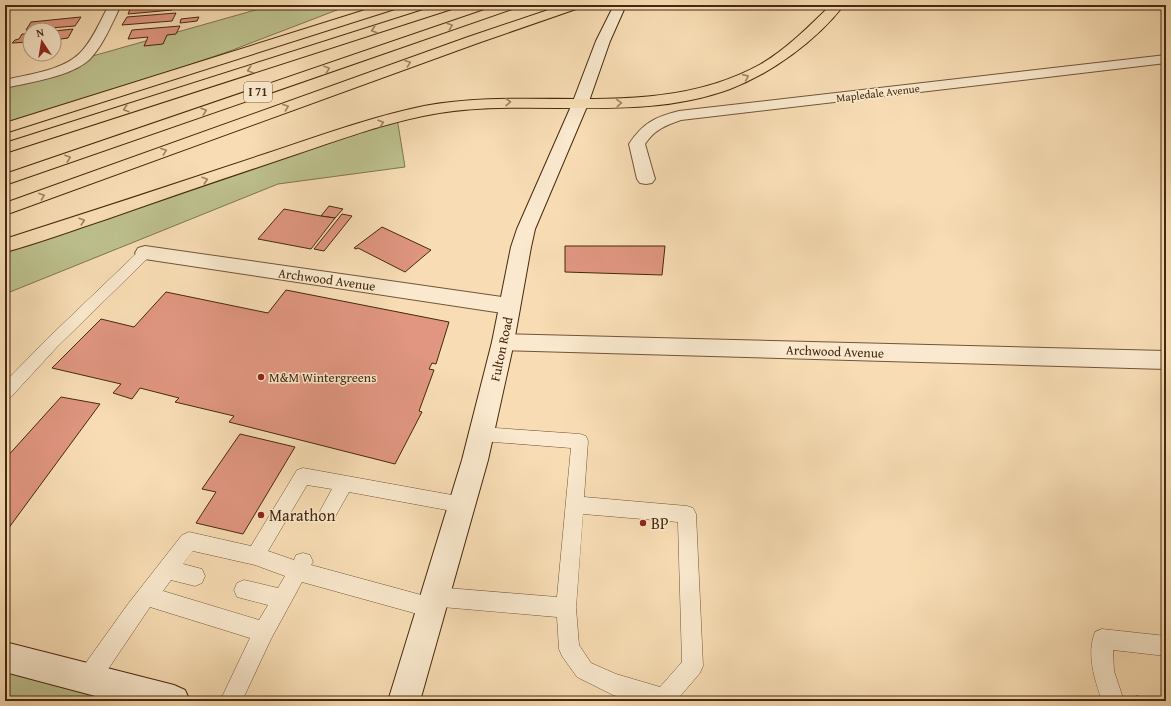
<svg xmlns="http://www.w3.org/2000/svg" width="1171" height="706" font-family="'Gentium Book Plus',serif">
<rect width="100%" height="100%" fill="#f8ddb4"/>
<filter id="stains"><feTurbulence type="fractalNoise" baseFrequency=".005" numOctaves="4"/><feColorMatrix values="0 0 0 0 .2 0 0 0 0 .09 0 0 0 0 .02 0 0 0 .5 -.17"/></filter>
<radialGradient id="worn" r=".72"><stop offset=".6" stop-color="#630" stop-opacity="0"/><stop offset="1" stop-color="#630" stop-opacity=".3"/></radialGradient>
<!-- green -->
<g fill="#bdc18e" stroke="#82744e">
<path d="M273 5H350L230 51 5 127V84L65 68 82 59Z"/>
<path d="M397 118 405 167 278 184 5 294V246Z"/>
<path d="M5 657 103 682 93 701H5Z"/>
</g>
<!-- building -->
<g fill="#e09681" stroke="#46280d">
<path d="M132 5H180L172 10 128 14Z"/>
<path d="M255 5H284L275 9H252Z"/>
<path d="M176 13 172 21 122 25 127 17Z"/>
<path d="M81 17 75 26 26 30 31 22Z"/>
<path d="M199 17 197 21 180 23 181 19Z"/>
<path d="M180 26 176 34 167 35 163 44 144 46 148 37 128 39 132 30Z"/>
<path d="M73 29 68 38 54 40V31Z"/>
<path d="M22 34H30V42L12 43 15 40 19 39Z"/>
<path d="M329 206 343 209 335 218 321 216Z"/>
<path d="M284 209 321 216 335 218 311 249 258 239Z"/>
<path d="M342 214 352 216 324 251 314 249Z"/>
<path d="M382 227 431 250 405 272 358 248 356 249 354 248Z"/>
<path d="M565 246H665L662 275 565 272Z"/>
<path d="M286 290 449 322 436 364 432 363 429 369 434 370 419 411 422 412 395 464 229 422 234 416 175 402 179 398 140 388 132 399 113 393 121 384 52 368 101 319 134 327 166 292 268 313Z"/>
<path d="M61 397 100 404 5 533V459Z"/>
<path d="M240 434 295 447 243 534 196 523 216 492 202 489Z"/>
<path d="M1136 696 1166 700V701H1138Z"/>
</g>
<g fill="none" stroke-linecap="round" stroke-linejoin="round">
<!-- service casing -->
<g stroke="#725537" stroke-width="1">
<g id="service">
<path d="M145 249 150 250 152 253 150 256 57 347 11 397 5 398V382L47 339 140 250Z"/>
<path d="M481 427 580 434 586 436 588 441 584 497 687 506 693 508 696 514 703 666 700 673 676 701H633L613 695 577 677 562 656 559 649 557 617 442 607 439 615 432 618 302 582 271 639 242 701H220L250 638 150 607 96 687 88 690 80 687 77 679 80 671 128 604 182 535 189 532 251 546 297 470 303 468 463 497 469 499 472 505 469 511 463 513 349 492 335 517 329 519 323 517 320 511 332 489 307 485 268 551 294 560 296 555 303 553 310 555 313 562 311 565 425 596 428 590 435 587 557 597 571 448 481 441 475 439 473 434 475 429ZM583 514 678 522 682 662 660 687 616 674 591 663 579 645 576 608ZM193 551 255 565 285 576 278 588 244 580 237 583 234 590 237 597 268 605 259 620 163 591 171 580 195 586 202 583 205 576 202 569 183 564Z"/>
<path d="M1102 629 1166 636V656L1113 650 1114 671 1124 701H1102C1095 680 1086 654 1095 632Z"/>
</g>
</g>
<!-- minor casing -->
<g stroke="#725537" stroke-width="2">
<g id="minor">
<path d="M109 5H121C112 23 104 44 90 59 71 77 30 82 5 88V80C29 74 62 71 80 53 93 40 100 21 109 5Z"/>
<path d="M1166 55V63L681 120C666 125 654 130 645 144L655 179 652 183 646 184 640 183 637 179 629 144C643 123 655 117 679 111Z"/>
<path d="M145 246 509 298 516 301 519 306 516 311 509 314 138 258 135 253 138 248Z"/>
<path d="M503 334 1166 351V369L503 350 495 348 492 342 495 336Z"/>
</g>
</g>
<!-- secondary casing -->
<g stroke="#46280d" stroke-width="2">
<g id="secondary">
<path d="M614 5H626L610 41 588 104 535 229 531 247 514 342 488 460 420 701H388L462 460 492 342 511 247 517 229 572 104 596 41Z"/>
<path d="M5 642 174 685 185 690 190 701H114L5 672Z"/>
</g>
</g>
<!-- motorway casing -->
<g stroke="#46280d" stroke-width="2">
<g id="motorway">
<path d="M381 5H400L398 8 5 133V123Z"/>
<path d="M439 5H457L455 8 5 153V143Z"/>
<path d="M499 5H517L515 8 5 185V174Z"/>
<path d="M563 5H581L579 8 478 43 5 215V203L468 37Z"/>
<path d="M831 5H844C816 41 772 73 730 89 632 125 523 95 423 116 379 125 336 141 294 155 232 176 169 197 107 219 73 230 39 243 5 252V239C93 211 180 182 268 153 319 136 371 117 424 106 535 85 657 122 761 64 787 49 809 26 831 5Z"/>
</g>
</g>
<!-- service -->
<use href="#service" fill="#fae9ce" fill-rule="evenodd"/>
<!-- minor -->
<use href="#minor" fill="#fae9ce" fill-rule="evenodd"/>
<!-- secondary -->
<use href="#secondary" fill="#fae9ce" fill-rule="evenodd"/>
<!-- motorway -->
<use href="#motorway" fill="#f8ddb4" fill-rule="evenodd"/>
</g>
<!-- one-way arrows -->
<defs><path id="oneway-chevron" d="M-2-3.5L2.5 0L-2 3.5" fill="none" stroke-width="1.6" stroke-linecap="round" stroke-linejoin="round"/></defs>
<g stroke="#9f8260">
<use href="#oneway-chevron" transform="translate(450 26) rotate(-19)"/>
<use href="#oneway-chevron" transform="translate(374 30) rotate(162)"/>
<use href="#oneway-chevron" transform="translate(408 63) rotate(-20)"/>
<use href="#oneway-chevron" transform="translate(327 69) rotate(-19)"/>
<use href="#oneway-chevron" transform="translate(250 70) rotate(162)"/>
<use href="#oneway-chevron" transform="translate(746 77) rotate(-24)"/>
<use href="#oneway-chevron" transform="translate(508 102) rotate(-1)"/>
<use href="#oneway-chevron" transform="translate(619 103) rotate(-3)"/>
<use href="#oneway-chevron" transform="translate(286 107) rotate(-20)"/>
<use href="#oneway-chevron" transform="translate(126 109) rotate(162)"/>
<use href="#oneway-chevron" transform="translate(204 111) rotate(-19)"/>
<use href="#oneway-chevron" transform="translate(381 123) rotate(-16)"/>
<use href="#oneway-chevron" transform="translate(164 151) rotate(-20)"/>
<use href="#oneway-chevron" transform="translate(68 158) rotate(-19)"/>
<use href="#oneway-chevron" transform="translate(205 180) rotate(-18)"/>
<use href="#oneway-chevron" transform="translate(42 196) rotate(-20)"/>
<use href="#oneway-chevron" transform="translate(82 221) rotate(-18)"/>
</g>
<!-- markers -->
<g fill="#8f2418" stroke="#fae9ce" stroke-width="1.5">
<circle cx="261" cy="377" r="4"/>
<circle cx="261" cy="515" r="4"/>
<circle cx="643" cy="523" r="4"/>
</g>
<g text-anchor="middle" stroke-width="3" stroke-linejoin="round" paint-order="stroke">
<!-- far-street labels -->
<g font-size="11" fill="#46280d" stroke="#fae9ce">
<text transform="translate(878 93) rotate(-7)" y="4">Mapledale Avenue</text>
</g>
<!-- shield labels -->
<rect fill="#fae9ce" stroke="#7c6247" stroke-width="1" x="244" y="82" width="28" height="20" rx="3"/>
<g font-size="12" font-weight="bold" fill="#46280d">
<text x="258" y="96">I 71</text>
</g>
<!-- street labels -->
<g font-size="13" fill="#46280d" stroke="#fae9ce">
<text transform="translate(327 279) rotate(8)" y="5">Archwood Avenue</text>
<text transform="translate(501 349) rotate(-78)" y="5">Fulton Road</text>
<text transform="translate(835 351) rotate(2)" y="5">Archwood Avenue</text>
</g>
<!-- poi labels -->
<g font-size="13" fill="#46280d" stroke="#fae9ce" text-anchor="start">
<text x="269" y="382">M&amp;M Wintergreens</text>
</g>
<!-- near-poi labels -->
<g font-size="16" fill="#46280d" stroke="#fae9ce" text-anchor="start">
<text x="269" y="521">Marathon</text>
<text x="651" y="529">BP</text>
</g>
</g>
<!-- margin -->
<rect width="1171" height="706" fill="none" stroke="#f8ddb4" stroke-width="20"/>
<rect x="6" y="6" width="1159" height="694" fill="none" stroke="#46280d" stroke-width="2"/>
<rect x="10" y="10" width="1151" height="686" fill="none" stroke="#46280d"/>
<!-- north arrow -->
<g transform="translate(42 42) rotate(348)"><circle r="19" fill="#fae9ce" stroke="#b29c81"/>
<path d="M0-3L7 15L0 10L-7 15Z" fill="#8f2418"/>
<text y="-6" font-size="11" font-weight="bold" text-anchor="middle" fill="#46280d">N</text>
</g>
<rect width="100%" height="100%" filter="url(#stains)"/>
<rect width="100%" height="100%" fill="url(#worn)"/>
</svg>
